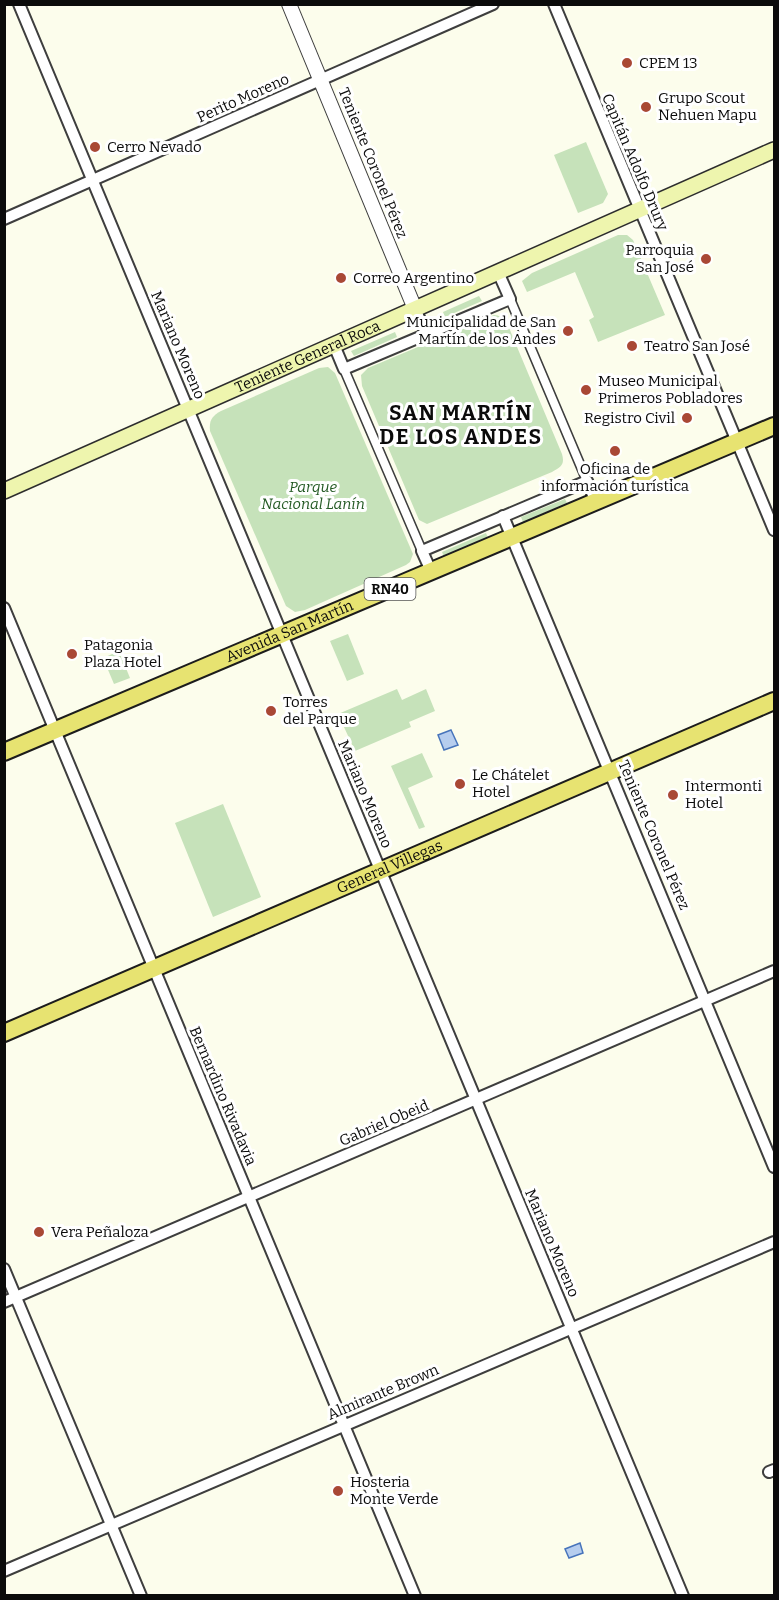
<svg xmlns="http://www.w3.org/2000/svg" width="779" height="1600" font-family="Bitter,serif">
<rect width="100%" height="100%" fill="#fcfdec"/>
<!-- green -->
<g fill="#c6e2ba">
<path d="M586 142 608 194 603 203 578 213 554 155Z"/>
<path d="M618 235H627L633 240 665 315 598 342 589 320 594 317 575 272 527 292 522 281 532 273Z"/>
<path d="M479 296 482 301 445 317 443 312Z"/>
<path d="M494 315C506 316 508 325 512 335L562 454C565 465 561 467 552 472L427 524 419 520 362 386 361 375 368 368Z"/>
<path d="M395 332 397 337 354 356 351 351Z"/>
<path d="M328 367 335 373 413 554 410 562 406 565 305 610 295 612 286 606 210 431C209 420 212 416 221 411L319 368Z"/>
<path d="M565 499 567 503 523 522 521 517Z"/>
<path d="M486 533 488 538 444 557 442 552Z"/>
<path d="M348 634 364 674 347 681 330 641Z"/>
<path d="M119 651 130 678 114 684 103 658Z"/>
<path d="M397 689 402 700 426 689 435 711 409 722 411 727 355 751 338 714Z"/>
<path d="M422 753 433 777 408 788 425 827 419 829 391 766Z"/>
<path d="M223 804 261 897 213 917 175 823Z"/>
</g>
<!-- water -->
<g fill="#b6cdee" stroke="#4774bb" stroke-width="1.5">
<path d="M451 730 458 745 444 750 438 735Z"/>
<path d="M580 1543 583 1553 569 1558 565 1549Z"/>
</g>
<g fill="none" stroke-linecap="round" stroke-linejoin="round">
<!-- pedestrian casing -->
<g stroke="#3e3e3e" stroke-width="11">
<g id="pedestrian">
<path d="M510 299 587 481"/>
<path d="M344 369 422 551"/>
</g>
</g>
<!-- minor casing -->
<g stroke="#3e3e3e" stroke-width="14">
<g id="minor">
<path d="M19 4 683 1596"/>
<path d="M554 4 774 530"/>
<path d="M4 219 493 4"/>
<path d="M415 309 426 333"/>
<path d="M334 345 344 369 510 299 498 272"/>
<path d="M503 516 774 1167"/>
<path d="M431 571 422 551 587 481 596 502"/>
<path d="M4 608 415 1596"/>
<path d="M4 1269 141 1596"/>
<path d="M4 1302 774 971"/>
<path d="M769 1472 774 1470"/>
<path d="M4 1571 774 1242"/>
</g>
</g>
<!-- tertiary casing -->
<g stroke="#3e3e3e" stroke-width="16">
<path id="tertiary" d="M289 4 415 309"/>
</g>
<!-- secondary casing -->
<g stroke="#2d2d2d" stroke-width="18">
<g id="secondary">
<path id="s1" d="M4 491 774 150"/>
</g>
</g>
<!-- primary casing -->
<g stroke="#1c1c1c" stroke-width="20">
<g id="primary">
<path id="s2" d="M4 752 774 426"/>
<path id="s3" d="M4 1033 774 701"/>
</g>
</g>
<!-- pedestrian -->
<use href="#pedestrian" stroke="#fff" stroke-width="8"/>
<!-- minor -->
<use href="#minor" stroke="#fff" stroke-width="10"/>
<!-- tertiary -->
<use href="#tertiary" stroke="#fff" stroke-width="14"/>
<!-- secondary -->
<use href="#secondary" stroke="#eef5ae" stroke-width="15"/>
<!-- primary -->
<use href="#primary" stroke="#e7e371" stroke-width="16"/>
</g>
<!-- markers -->
<g fill="#a94835" stroke="#fff" stroke-width="2">
<circle cx="627" cy="63" r="6"/>
<circle cx="646" cy="107" r="6"/>
<circle cx="95" cy="147" r="6"/>
<circle cx="706" cy="259" r="6"/>
<circle cx="341" cy="278" r="6"/>
<circle cx="568" cy="331" r="6"/>
<circle cx="632" cy="346" r="6"/>
<circle cx="586" cy="390" r="6"/>
<circle cx="687" cy="418" r="6"/>
<circle cx="615" cy="451" r="6"/>
<circle cx="72" cy="654" r="6"/>
<circle cx="271" cy="711" r="6"/>
<circle cx="460" cy="784" r="6"/>
<circle cx="673" cy="795" r="6"/>
<circle cx="39" cy="1232" r="6"/>
<circle cx="338" cy="1491" r="6"/>
</g>
<g text-anchor="middle" stroke-width="6" stroke-linejoin="round" paint-order="stroke">
<!-- shield labels -->
<rect fill="#fff" stroke="#545454" stroke-width="1.5" x="364.5" y="578" width="51" height="22" rx="4.5"/>
<g font-size="14" font-weight="bold" fill="#0b0b0b">
<text x="390" y="594">RN40</text>
</g>
<!-- poi labels -->
<g font-size="15" fill="#0b0b0b" stroke="#fff" text-anchor="start">
<text x="639" y="68">CPEM 13</text>
<text x="658" y="103">Grupo Scout<tspan x="658" dy="17">Nehuen Mapu</tspan></text>
<text x="107" y="152">Cerro Nevado</text>
<text x="694" y="255" text-anchor="end">Parroquia<tspan x="694" dy="17">San José</tspan></text>
<text x="353" y="283">Correo Argentino</text>
<text x="556" y="327" text-anchor="end">Municipalidad de San<tspan x="556" dy="17">Martín de los Andes</tspan></text>
<text x="644" y="351">Teatro San José</text>
<text x="598" y="386">Museo Municipal<tspan x="598" dy="17">Primeros Pobladores</tspan></text>
<text x="675" y="423" text-anchor="end">Registro Civil</text>
<text x="615" y="474" text-anchor="middle">Oficina de<tspan x="615" dy="17">información turística</tspan></text>
<text x="84" y="650">Patagonia<tspan x="84" dy="17">Plaza Hotel</tspan></text>
<text x="283" y="707">Torres<tspan x="283" dy="17">del Parque</tspan></text>
<text x="472" y="780">Le Chátelet<tspan x="472" dy="17">Hotel</tspan></text>
<text x="685" y="791">Intermonti<tspan x="685" dy="17">Hotel</tspan></text>
<text x="51" y="1237">Vera Peñaloza</text>
<text x="350" y="1487">Hosteria<tspan x="350" dy="17">Monte Verde</tspan></text>
</g>
<!-- street labels -->
<g font-size="15" fill="#0b0b0b" stroke="#fff">
<text transform="translate(243 98) rotate(-24)" y="5">Perito Moreno</text>
<text transform="translate(635 162) rotate(67)" y="5">Capitán Adolfo Drury</text>
<text transform="translate(373 163) rotate(68)" y="5">Teniente Coronel Pérez</text>
<text transform="translate(178 345) rotate(67)" y="5">Mariano Moreno</text>
<text dy="5" stroke="none"><textPath href="#s1" startOffset="332">Teniente General Roca</textPath></text>
<text dy="5" stroke="none"><textPath href="#s2" startOffset="310">Avenida San Martín</textPath></text>
<text transform="translate(365 794) rotate(67)" y="5">Mariano Moreno</text>
<text transform="translate(654 835) rotate(67)" y="5">Teniente Coronel Pérez</text>
<text dy="5" stroke="none"><textPath href="#s3" startOffset="420">General Villegas</textPath></text>
<text transform="translate(223 1096) rotate(67)" y="5">Bernardino Rivadavia</text>
<text transform="translate(384 1123) rotate(-23)" y="5">Gabriel Obeid</text>
<text transform="translate(552 1243) rotate(67)" y="5">Mariano Moreno</text>
<text transform="translate(383 1392) rotate(-23)" y="5">Almirante Brown</text>
</g>
<!-- park labels -->
<g font-size="15" font-style="italic" fill="#245a24" stroke="#fff">
<text x="313" y="492">Parque<tspan x="313" dy="17">Nacional Lanín</tspan></text>
</g>
<!-- district labels -->
<g font-size="21" font-weight="bold" letter-spacing="1.5" fill="#0b0b0b" stroke="#fff">
<text x="461" y="420">SAN MARTÍN<tspan x="461" dy="24">DE LOS ANDES</tspan></text>
</g>
</g>
<!-- border -->
<rect width="779" height="1600" fill="none" stroke="#0b0b0b" stroke-width="12"/>
</svg>
